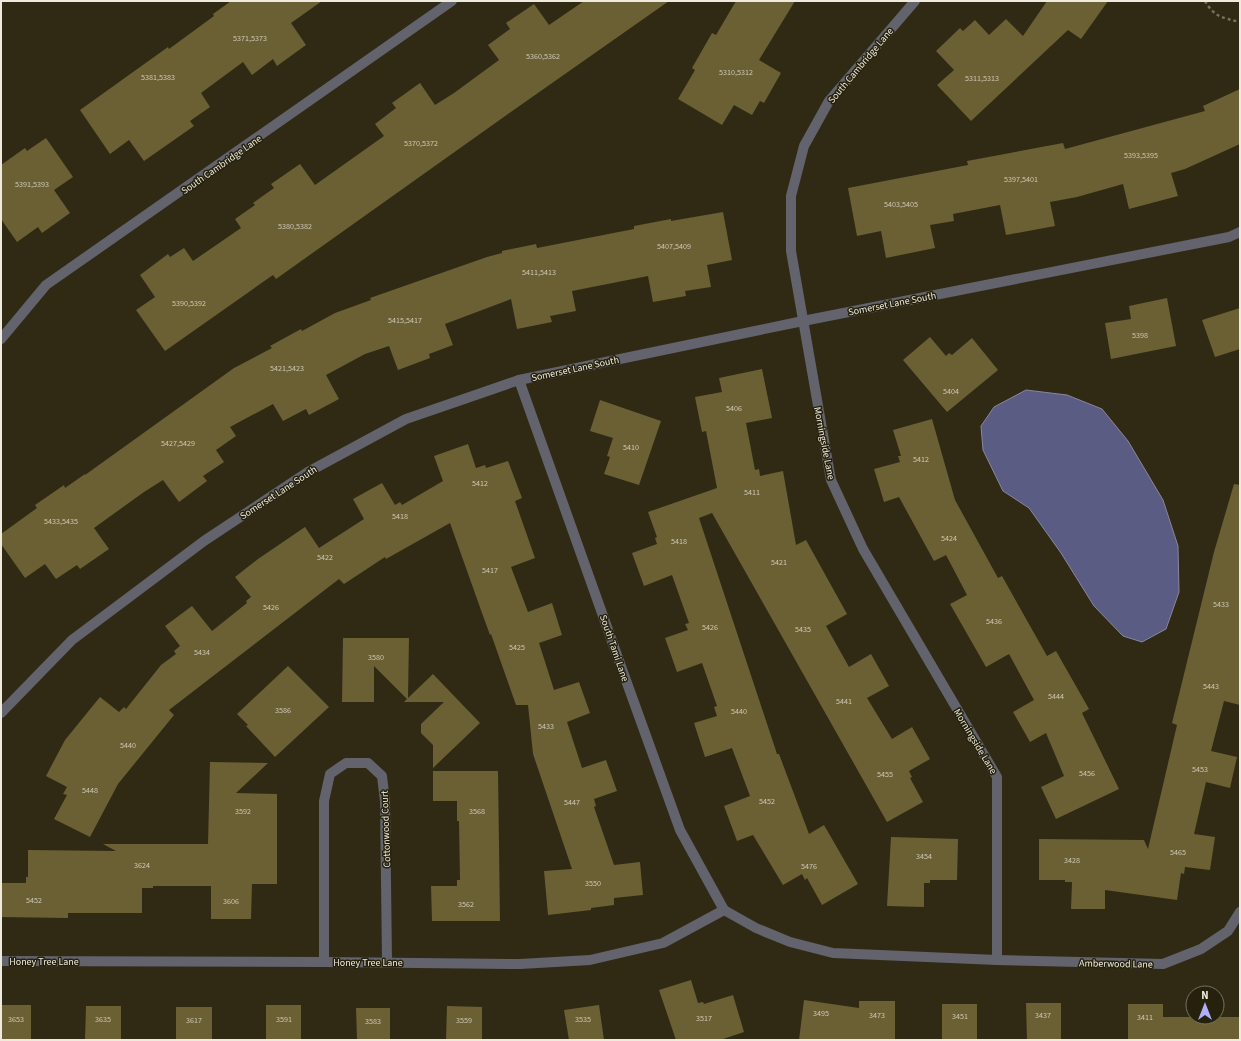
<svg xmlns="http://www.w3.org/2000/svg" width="1241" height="1041" font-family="'Source Sans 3',sans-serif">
<rect width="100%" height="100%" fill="#302a15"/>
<!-- water -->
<path fill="#5b5c83" stroke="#87879e" d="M1026 390 1067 395 1102 409 1128 441 1163 500 1178 546 1179 592 1166 629 1142 642 1123 636 1094 606 1061 553 1029 508 1003 491 983 450 981 426 994 407Z"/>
<!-- building -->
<g fill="#6b5f34">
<path d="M231 1H322L291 23 306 45 277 66 273 59 252 75 243 62 201 93 210 107 190 121 194 126 144 161 129 140 110 154 80 110 168 47 169 49 214 16 213 14Z"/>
<path d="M584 1H669L508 114 276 279 273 275 165 351 136 310 155 297 140 275 168 254 170 257 184 248 193 261 241 228 235 219 255 205 253 203 274 188 271 184 300 164 315 185 384 136 375 124 396 108 392 103 420 83 435 105 454 93 499 60 488 45 510 29 506 23 534 4 549 25Z"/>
<path d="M736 1H795L759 60 781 73 764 103 760 101 752 115 734 105 722 125 678 99 695 70 692 68 712 33 716 35Z"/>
<path d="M1047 1H1108L1081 39 1068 30 971 121 937 85 954 70 936 51 960 28 963 31 975 20 989 35 1006 19 1023 36Z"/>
<path d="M1240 89V144L1185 169 1171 173 1178 196 1129 209 1123 184 1077 197 1050 202 1055 226 1006 235 1000 205 953 214 954 221 930 225 935 248 886 258 881 231 857 236 848 188 968 165 967 161 1063 143 1065 149 1205 111 1203 106Z"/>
<path d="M46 138 73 177 54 190 70 213 42 233 38 227 17 242 1 219V165L25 148 27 151Z"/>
<path d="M723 212 732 260 707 265 711 287 685 291 686 296 653 302 648 276 572 291 576 311 550 316 552 322 517 329 511 299 445 324 453 345 429 354 430 358 398 370 389 346 365 354 326 375 339 399 309 415 306 409 283 421 273 404 230 427 236 436 216 450 224 462 203 476 207 481 179 502 163 480 144 492 94 528 109 549 80 569 77 565 56 579 45 564 25 578 1 544V534L37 508 35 505 64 485 65 488 85 474V475L234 368 272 348 270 346 301 329 302 331 335 313 371 300 370 298 487 257 502 253V251L536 244 537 248 634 229V226L671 219V221Z"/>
<path d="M1167 298 1176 346 1111 359 1105 323 1131 319 1129 306Z"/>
<path d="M1240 308V349L1215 357 1202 320Z"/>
<path d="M930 337 946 356 949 353 952 355 972 338 998 370 947 412 903 360Z"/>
<path d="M762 369 772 418 746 423 755 470 759 469 760 476 783 471 796 545 806 540 847 614 826 626 849 667 871 654 889 686 867 698 892 739 912 727 930 759 909 771 912 777 910 778 923 802 887 822 712 513 699 518 777 754H779L809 834 824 825 858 884 822 905 807 878 805 880 802 874 783 885 753 835 737 841 724 806 750 796 732 748 705 757 694 723 717 716 714 707 717 706 702 663 677 672 665 638 688 630 685 624 689 623 672 575 644 586 632 553 657 544 655 538 657 537 648 512 717 488 706 431 702 432 695 397 722 392 719 378Z"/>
<path d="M600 400 661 421 639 485 604 474 610 457 607 456 613 438 590 431Z"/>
<path d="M932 419 955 500 998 578 1002 576 1047 656 1056 651 1089 709 1082 713 1119 789 1056 819 1041 787 1064 776 1046 733 1030 742 1013 712 1034 700 1009 654 986 667 950 604 967 595 946 555 934 561 899 497 884 502 874 469 900 462 898 456H901L893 430Z"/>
<path d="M468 444 476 468 485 465 486 468 508 461 522 498 515 501 535 558 511 567 528 612 552 603 562 635 539 643 554 690 579 682 590 713 567 722 582 768 606 760 617 791 594 799 596 806 594 807 614 865 640 862 643 895 614 898V905L591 908V910L548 915 544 871 572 869 533 754 528 705H516L491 634 490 635 482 613 450 523 386 559 385 557 344 584 339 579 169 710 174 715 118 784 90 837 54 819 67 795 63 794 67 787 46 776 65 740 100 697 119 712 124 707 126 709 161 665 176 654 174 651 180 646 165 626 192 606 212 631 247 603 246 601 251 597 235 577 258 559 305 527 319 548 364 519 353 499 382 483 395 505 400 502 402 505 443 481 434 456Z"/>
<path d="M1234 484 1240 485V705L1224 701 1211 751 1237 757 1230 788 1206 782 1194 834 1215 837 1210 870 1185 867 1184 874 1181 873 1177 900 1105 890V909H1071L1072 882H1065V880H1039V839L1144 840 1148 849 1177 725 1172 723 1214 552Z"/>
<path d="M343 638H409L408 698 433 674 480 723 433 768V745L421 733V724L444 702H404L407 699 374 666V702H342Z"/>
<path d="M288 666 329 707 275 757 246 726 248 725 237 714Z"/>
<path d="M210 762 268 763 236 793 277 794V884H252L251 919H211V886H153V888H142V913H68V918L1 917V883H26V877H28V850L116 851 103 844H208Z"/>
<path d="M433 771H498L500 921H432L431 886H457V880H460L459 821H457V801H433Z"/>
<path d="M891 837 958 839 957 880H930V883H924V907L887 906Z"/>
<path d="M691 980 698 1003 703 1002 704 1004 733 995 744 1032 720 1040H676L659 990Z"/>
<path d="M804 1000 859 1008V1001H895V1040H799Z"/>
<path d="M1026 1003H1061V1040H1027Z"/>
<rect x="942" y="1004" width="35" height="36"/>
<path d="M1128 1004H1163V1017H1240V1040H1128Z"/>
<rect x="1" y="1005" width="30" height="35"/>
<rect x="266" y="1005" width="35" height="35"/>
<path d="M599 1005 604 1040H569L564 1010Z"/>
<path d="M86 1006H121V1040H85Z"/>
<path d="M447 1006 482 1007V1040H446Z"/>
<rect x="176" y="1007" width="36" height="33"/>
<path d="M356 1008H390V1040H357Z"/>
</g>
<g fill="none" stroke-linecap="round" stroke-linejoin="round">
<!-- path -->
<path stroke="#76715f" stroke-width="2.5" stroke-dasharray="3 3" stroke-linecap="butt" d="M1205 1C1214 17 1223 18 1240 22"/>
<!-- street -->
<g stroke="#62636d" stroke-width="10">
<path d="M915 1 829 101 804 146 791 196V251L831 480 863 549 997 777V960"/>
<path d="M1 339 46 285 452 1"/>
<path d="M519 380 623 672 680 830 724 910"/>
<path d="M1 713 72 640 204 541 308 472 406 419 519 380 803 321 1229 237 1240 232"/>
<path d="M724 910 756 928 790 942 833 953 997 960 1163 964 1201 949 1228 931 1240 912"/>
<path d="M1 961 324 962 520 964 590 960 663 943 724 910"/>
<path d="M324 962V801L330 774 346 763H368L382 776 385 801 387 962"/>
</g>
</g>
<g text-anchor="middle" stroke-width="3" stroke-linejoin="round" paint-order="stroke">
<!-- number labels -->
<g font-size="8" fill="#cdc8b4">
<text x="250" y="41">5371,5373</text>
<text x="543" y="59">5360,5362</text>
<text x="736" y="75">5310,5312</text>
<text x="158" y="80">5381,5383</text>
<text x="982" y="81">5311,5313</text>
<text x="421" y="146">5370,5372</text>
<text x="1141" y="158">5393,5395</text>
<text x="1021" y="182">5397,5401</text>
<text x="32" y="187">5391,5393</text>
<text x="901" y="207">5403,5405</text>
<text x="295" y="229">5380,5382</text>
<text x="674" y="249">5407,5409</text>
<text x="539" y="275">5411,5413</text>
<text x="189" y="306">5390,5392</text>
<text x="405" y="323">5415,5417</text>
<text x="1140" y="338">5398</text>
<text x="287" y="371">5421,5423</text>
<text x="951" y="394">5404</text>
<text x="734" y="411">5406</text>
<text x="178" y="446">5427,5429</text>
<text x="631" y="450">5410</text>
<text x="921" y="462">5412</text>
<text x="480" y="486">5412</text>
<text x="752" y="495">5411</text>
<text x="400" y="519">5418</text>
<text x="61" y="524">5433,5435</text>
<text x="949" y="541">5424</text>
<text x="679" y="544">5418</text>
<text x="325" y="560">5422</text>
<text x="779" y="565">5421</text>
<text x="490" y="573">5417</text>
<text x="1221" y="607">5433</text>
<text x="271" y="610">5426</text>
<text x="994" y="624">5436</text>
<text x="710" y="630">5426</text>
<text x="803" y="632">5435</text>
<text x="517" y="650">5425</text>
<text x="202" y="655">5434</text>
<text x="376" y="660">3580</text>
<text x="1211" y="689">5443</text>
<text x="1056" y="699">5444</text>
<text x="844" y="704">5441</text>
<text x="283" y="713">3586</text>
<text x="739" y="714">5440</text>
<text x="546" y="729">5433</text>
<text x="128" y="748">5440</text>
<text x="1200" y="772">5453</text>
<text x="1087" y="776">5456</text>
<text x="885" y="777">5455</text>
<text x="90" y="793">5448</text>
<text x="767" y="804">5452</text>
<text x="572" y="805">5447</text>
<text x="243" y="814">3592</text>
<text x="477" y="814">3568</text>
<text x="1178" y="855">5465</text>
<text x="924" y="859">3454</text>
<text x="1072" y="863">3428</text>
<text x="142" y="868">3624</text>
<text x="809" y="869">5476</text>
<text x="593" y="886">3550</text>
<text x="34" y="903">5452</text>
<text x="231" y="904">3606</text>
<text x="466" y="907">3562</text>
<text x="821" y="1016">3495</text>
<text x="877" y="1018">3473</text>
<text x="1043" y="1018">3437</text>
<text x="960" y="1019">3451</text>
<text x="1145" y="1020">3411</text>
<text x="704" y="1021">3517</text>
<text x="16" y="1022">3653</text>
<text x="103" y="1022">3635</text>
<text x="284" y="1022">3591</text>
<text x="583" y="1022">3535</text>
<text x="194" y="1023">3617</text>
<text x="464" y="1023">3559</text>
<text x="373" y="1024">3583</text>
</g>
<!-- street labels -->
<g font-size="10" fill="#eeebde" stroke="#26210c">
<text transform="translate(860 65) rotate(-50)" y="4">South Cambridge Lane</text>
<text transform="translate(221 164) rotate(-35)" y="4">South Cambridge Lane</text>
<text transform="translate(892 303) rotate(-11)" y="4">Somerset Lane South</text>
<text transform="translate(575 368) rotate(-12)" y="4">Somerset Lane South</text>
<text transform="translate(825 443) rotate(79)" y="4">Morningside Lane</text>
<text transform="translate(278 492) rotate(-33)" y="4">Somerset Lane South</text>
<text transform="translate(615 648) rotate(71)" y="4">South Tami Lane</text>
<text transform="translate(976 741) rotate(59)" y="4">Morningside Lane</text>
<text transform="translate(385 829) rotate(-92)" y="4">Cottonwood Court</text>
<text x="44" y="965">Honey Tree Lane</text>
<text x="368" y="966">Honey Tree Lane</text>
<text transform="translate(1116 963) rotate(1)" y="4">Amberwood Lane</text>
</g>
</g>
<!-- border -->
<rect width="1241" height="1041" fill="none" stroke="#eeebde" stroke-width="4"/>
<!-- north arrow -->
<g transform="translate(1205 1005)"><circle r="19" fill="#26210c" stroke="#767260"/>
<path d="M0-3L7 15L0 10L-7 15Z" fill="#aeaefb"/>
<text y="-6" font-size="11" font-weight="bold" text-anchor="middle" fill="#eeebde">N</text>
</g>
</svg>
